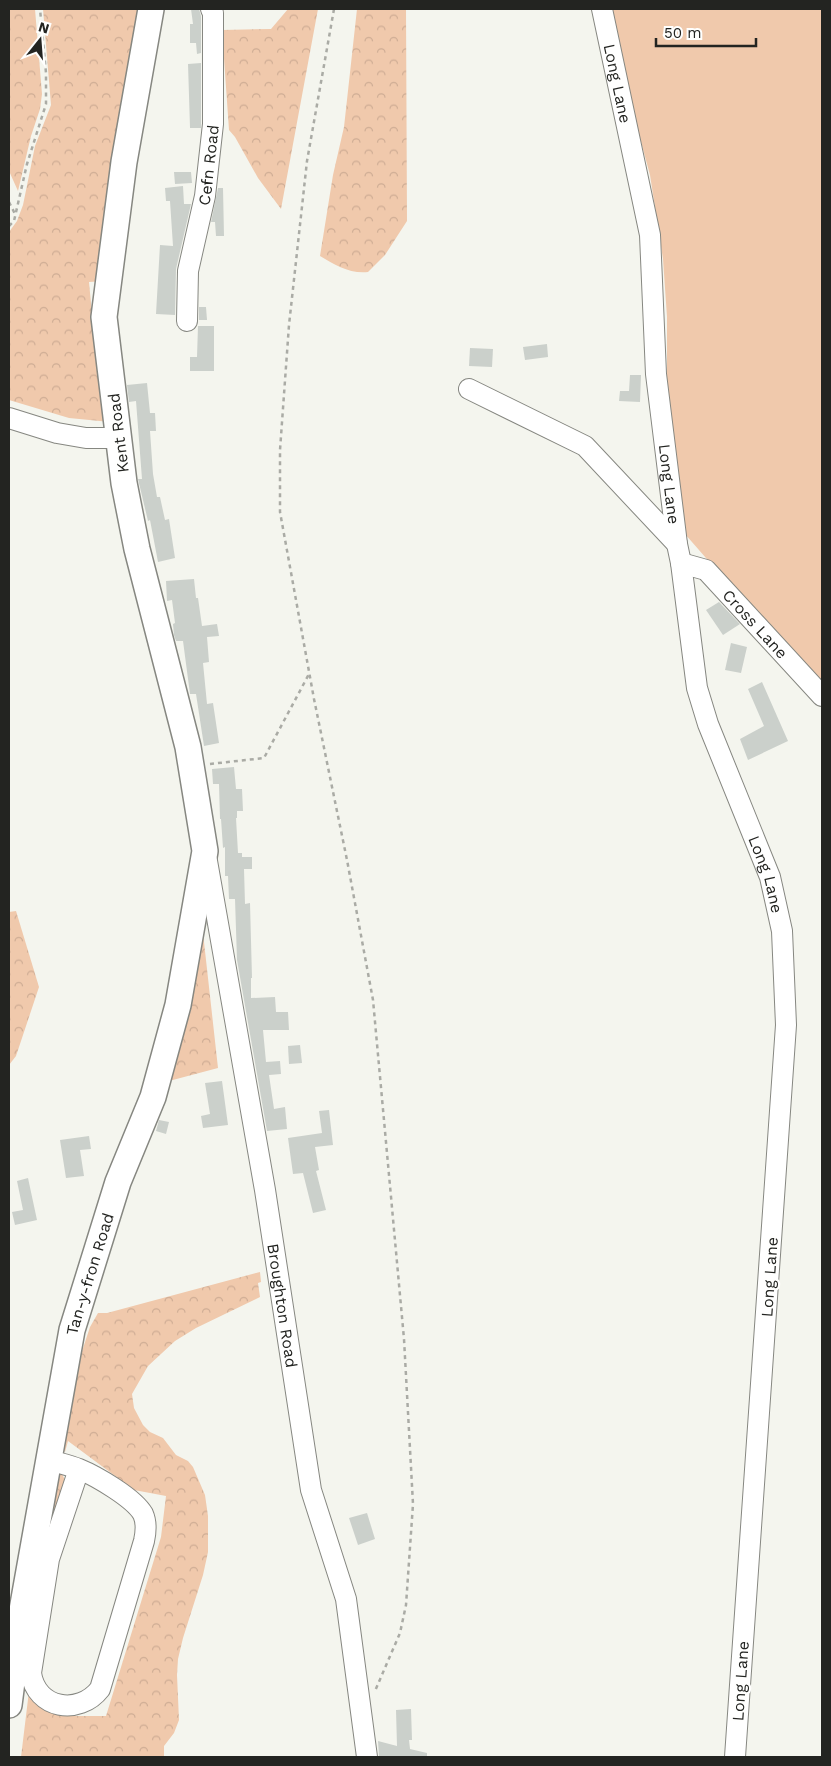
<svg xmlns="http://www.w3.org/2000/svg" width="831" height="1766" font-family="'Work Sans',sans-serif">
<defs>
<pattern id="forest-crowns" width="20" height="18" patternUnits="userSpaceOnUse" patternTransform="scale(1.25)"><rect width="20" height="18" fill="#f0c9ac"/><path d="M2 6a3 3 0 1 1 6 0M12 15a3 3 0 1 1 6 0" fill="none" stroke="#ceac94"/></pattern>
</defs>
<rect width="100%" height="100%" fill="#f4f5ee"/>
<!-- grass -->
<path fill="#f0c9ac" d="M610 9H822V691L685 534 667 404V317L663 259 650 175 624 79Z"/>
<!-- forest -->
<g fill="url(#forest-crowns)">
<path d="M9 9H35L42 94 40 109 31 136 18 191 9 171Z"/>
<path d="M43 9H141L104 281 89 282 92 314 110 422 69 418 9 400V232L17 221 23 205 35 146 51 105Z"/>
<path d="M288 9H318L281 209 258 178 235 137 229 130 222 30 271 29Z"/>
<path d="M357 9H406L407 221 385 255 368 272C350 274 335 265 320 256L333 175 344 127Z"/>
<path d="M16 911 39 987 16 1056 9 1065V912Z"/>
<path d="M201 915 218 1068 169 1081 177 1057Z"/>
<path d="M260 1272 261 1282 258 1283 260 1297 196 1328 175 1341 148 1366 132 1394 134 1408 143 1425 150 1432 163 1438 176 1455 188 1461 193 1467 205 1495 208 1516V1552L203 1575 183 1638 178 1659 177 1675 179 1720 174 1733 164 1746V1757H21L29 1691 55 1714 71 1716H106L161 1537 166 1496 134 1490 68 1441 65 1452 59 1444 64 1406 90 1327 98 1313H107Z"/>
<path d="M56 1470 61 1472 67 1484 46 1553Z"/>
</g>
<!-- building -->
<g fill="#cbd0cb">
<path d="M191 9H199L201 16V53L197 54 196 43H190V24H193Z"/>
<path d="M201 63V128H190L188 64Z"/>
<path d="M174 172H191L192 183 175 184Z"/>
<path d="M183 186 184 204H191L176 269 175 315 156 314 160 245 173 246 170 201H166L165 188Z"/>
<path d="M218 188H223L224 236H216L215 222H211Z"/>
<path d="M199 307H206L207 320H199Z"/>
<path d="M198 326H214V371H190V357H197Z"/>
<path d="M547 344 548 357 525 360 523 347Z"/>
<path d="M470 348 493 349 492 367 469 366Z"/>
<path d="M630 375H641L640 402 619 401 620 391H629Z"/>
<path d="M147 383 150 413H155L156 431H150L153 474 157 497H160L165 520 169 519 175 558 158 562 150 520 148 521 138 479H142L136 401 129 402 127 385Z"/>
<path d="M194 579 196 598H198L202 626 217 624 219 636 207 637 209 662 203 663 207 704 213 703 219 743 204 746 196 694H190L183 641H176L174 635 173 624 175 623 172 600 167 601 166 581Z"/>
<path d="M719 602 740 624 723 635 706 610Z"/>
<path d="M731 643 747 647 741 673 725 670Z"/>
<path d="M762 682 788 741 748 760 740 739 764 726 748 689Z"/>
<path d="M234 767 236 789H242L243 811H237V818H236L238 853H242V857H252V869H244L245 904 250 903 252 978H251V998L275 997 276 1012H288L289 1030H263L266 1062 280 1061 281 1074 269 1075 274 1109 285 1107 287 1129 267 1131 237 960 235 899H229L228 876H225V847L223 848 221 819H220L219 784H213L212 769Z"/>
<path d="M300 1045 302 1063 289 1064 288 1046Z"/>
<path d="M222 1081 228 1125 203 1128 201 1116 210 1114 205 1083Z"/>
<path d="M329 1110 333 1145 315 1147 319 1170 316 1171 326 1210 313 1213 303 1173 293 1174 288 1138 322 1133 319 1111Z"/>
<path d="M159 1120 169 1122 166 1134 156 1131Z"/>
<path d="M89 1136 91 1149 80 1150 84 1176 66 1178 60 1140Z"/>
<path d="M28 1178 37 1220 15 1225 12 1212 23 1210 17 1181Z"/>
<path d="M367 1513 375 1539 358 1545 349 1518Z"/>
<path d="M411 1709 412 1740H409L410 1749 427 1753V1757H379L378 1741 397 1746 396 1710Z"/>
</g>
<g fill="none" stroke-linecap="round" stroke-linejoin="round">
<!-- minor casing -->
<g stroke="#868781" stroke-width="22">
<g id="minor">
<path id="s1" d="M602 9 650 235 656 374 677 544 681 563 697 688 708 724 770 877 782 931 786 1025 735 1757"/>
<path id="s2" d="M187 321 188 271 205 196 213 124V13L211 9"/>
<path d="M469 389 585 446 677 544"/>
<path d="M9 418 57 433 86 438H118"/>
<path id="s3" d="M681 563 706 570 822 696"/>
<path id="s4" d="M207 861 265 1190 311 1490 346 1599 367 1757"/>
<path d="M49 1460C59 1463 69 1465 79 1469 96 1476 134 1498 143 1514 147 1523 146 1532 144 1541L100 1689C79 1716 36 1709 31 1673L49 1559 79 1469"/>
</g>
</g>
<!-- major casing -->
<g stroke="#868781" stroke-width="28">
<g id="major">
<path id="s5" d="M9 1705 19 1627 72 1330 118 1182 153 1097 178 1005 205 851 188 747 137 549 124 483 104 317 124 162 151 9"/>
</g>
</g>
<!-- path -->
<g stroke="#aaaba5" stroke-width="2.5" stroke-dasharray="4 4" stroke-linecap="butt">
<path d="M334 9 307 161 289 325 280 450V512L314 699 347 860 373 1000 404 1339 413 1504 406 1605 400 1633 375 1691"/>
<path d="M9 202 15 214"/>
<path d="M9 226 14 221 27 164 46 104V73L40 9"/>
<path d="M210 764 264 758 309 674"/>
</g>
<!-- minor -->
<use href="#minor" stroke="#fff" stroke-width="20"/>
<!-- major -->
<use href="#major" stroke="#fff" stroke-width="25"/>
</g>
<g text-anchor="middle" stroke-width="4.5" stroke-linejoin="round" paint-order="stroke">
<!-- street labels -->
<g font-size="16" fill="#232421" stroke="#fffffe">
<text dy="6" stroke="none"><textPath href="#s1" startOffset="76">Long Lane</textPath></text>
<text dy="6" stroke="none"><textPath href="#s2" startOffset="158">Cefn Road</textPath></text>
<text transform="translate(118 433) rotate(-97)" y="6">Kent Road</text>
<text dy="6" stroke="none"><textPath href="#s1" startOffset="481">Long Lane</textPath></text>
<text dy="6" stroke="none"><textPath href="#s3" startOffset="99">Cross Lane</textPath></text>
<text dy="6" stroke="none"><textPath href="#s1" startOffset="886">Long Lane</textPath></text>
<text dy="6" stroke="none"><textPath href="#s5" startOffset="439">Tan-y-fron Road</textPath></text>
<text transform="translate(769 1277) rotate(-86)" y="6">Long Lane</text>
<text dy="6" stroke="none"><textPath href="#s4" startOffset="451">Broughton Road</textPath></text>
<text transform="translate(740 1681) rotate(-86)" y="6">Long Lane</text>
</g>
</g>
<!-- border -->
<rect width="831" height="1766" fill="none" stroke="#232421" stroke-width="20"/>
<!-- north arrow -->
<g transform="translate(40 40) rotate(17)" stroke="#fffffe" stroke-width="4" paint-order="stroke">
<path d="M0-4L9 19L0 12L-9 19Z" fill="#232421"/>
<text y="-8" font-size="14" font-weight="bold" text-anchor="middle" fill="#232421">N</text>
</g>
<!-- scale -->
<path d="M656 38v8h100v-8" fill="none" stroke="#232421" stroke-width="2.5"/>
<text x="664" y="38" font-size="15" fill="#232421" stroke="#fffffe" stroke-width="4" paint-order="stroke">50 m</text>
</svg>
